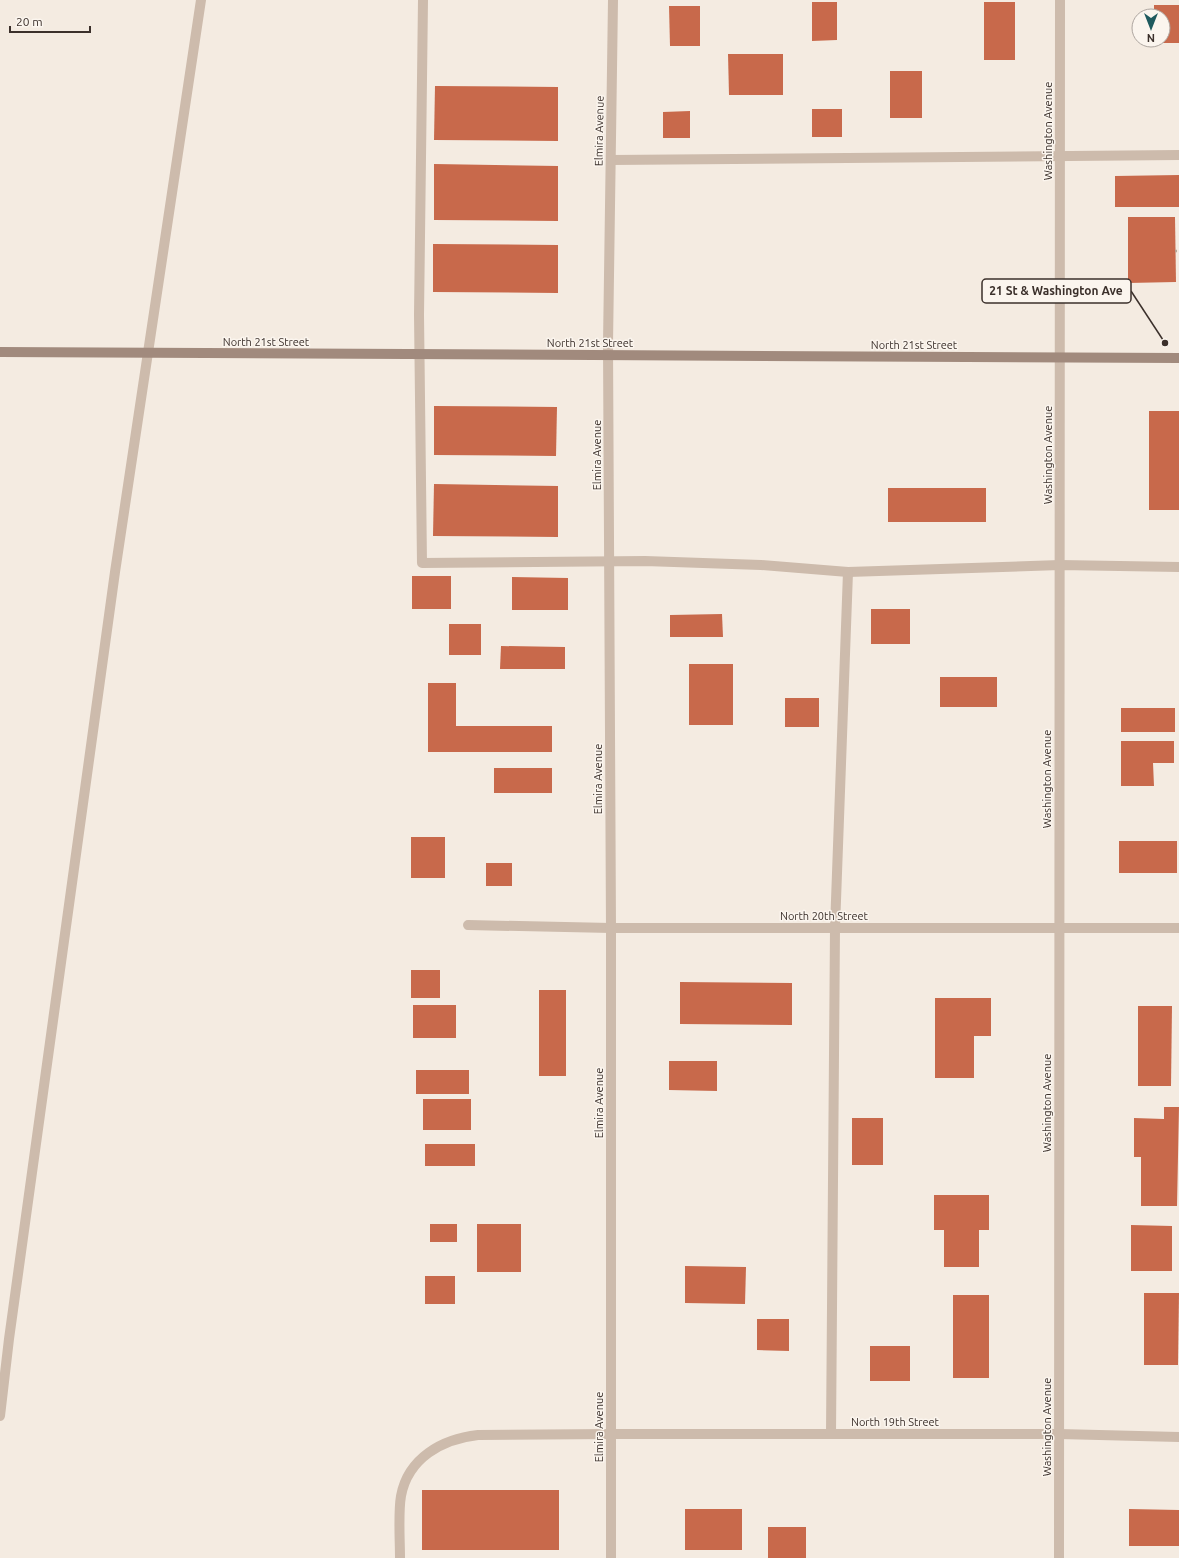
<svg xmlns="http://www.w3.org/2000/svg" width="1179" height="1558" font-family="Ubuntu,sans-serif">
<rect width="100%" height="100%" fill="#f4ebe1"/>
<!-- building -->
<g fill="#c8694b">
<path d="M812 2H837V40L812 41Z"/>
<rect x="984" y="2" width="31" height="58"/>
<path d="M1154 5H1179V43H1155V40H1163V16H1154Z"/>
<path d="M669 6H700V46H670Z"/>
<path d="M728 54H783V95H729Z"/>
<rect x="890" y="71" width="32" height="47"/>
<path d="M435 86 558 87V141L434 140Z"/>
<rect x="812" y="109" width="30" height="28"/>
<path d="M690 111V138H663V112Z"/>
<path d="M434 164 558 166V221L434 220Z"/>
<path d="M1179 175V207H1115V176Z"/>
<path d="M1128 217H1175L1176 282 1128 283Z"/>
<path d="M433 244 558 245V293L433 292Z"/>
<path d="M434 406 557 407 556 456 434 455Z"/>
<rect x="1149" y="411" width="30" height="99"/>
<path d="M434 484 558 486V537L433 536Z"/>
<rect x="888" y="488" width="98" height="34"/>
<rect x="412" y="576" width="39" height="33"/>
<path d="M512 577 568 578V610H512Z"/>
<rect x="871" y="609" width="39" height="35"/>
<path d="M722 614 723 637H670V615Z"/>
<rect x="449" y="624" width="32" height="31"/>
<path d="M501 646 565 647V669H500Z"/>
<rect x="689" y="664" width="44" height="61"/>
<rect x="940" y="677" width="57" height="30"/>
<path d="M428 683H456V726H552V752H428Z"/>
<rect x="785" y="698" width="34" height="29"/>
<rect x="1121" y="708" width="54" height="24"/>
<path d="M1121 741H1174V763H1153L1154 786H1121Z"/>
<rect x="494" y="768" width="58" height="25"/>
<rect x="411" y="837" width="34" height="41"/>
<rect x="1119" y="841" width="58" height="32"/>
<rect x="486" y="863" width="26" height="23"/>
<rect x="411" y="970" width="29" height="28"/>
<path d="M680 982 792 983V1025L680 1024Z"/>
<rect x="539" y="990" width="27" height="86"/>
<path d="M935 998H991V1036H974V1078H935Z"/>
<rect x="413" y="1005" width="43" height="33"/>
<path d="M1138 1006H1172L1171 1086H1138Z"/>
<path d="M669 1061H717V1091L669 1090Z"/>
<rect x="416" y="1070" width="53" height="24"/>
<rect x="423" y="1099" width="48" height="31"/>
<path d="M1164 1107H1179L1177 1206H1141V1157H1134V1118L1164 1119Z"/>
<rect x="852" y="1118" width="31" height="47"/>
<rect x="425" y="1144" width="50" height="22"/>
<path d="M934 1195H989V1230H979V1267H944V1230H934Z"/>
<rect x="430" y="1224" width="27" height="18"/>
<rect x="477" y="1224" width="44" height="48"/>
<path d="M1131 1225 1172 1226V1271H1131Z"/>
<path d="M685 1266 746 1267 745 1304 685 1303Z"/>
<rect x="425" y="1276" width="30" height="28"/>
<path d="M1144 1293H1179L1178 1365H1144Z"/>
<rect x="953" y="1295" width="36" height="83"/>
<path d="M757 1319H789V1351L757 1350Z"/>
<rect x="870" y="1346" width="40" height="35"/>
<rect x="422" y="1490" width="137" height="60"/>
<rect x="685" y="1509" width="57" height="41"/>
<path d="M1129 1509 1179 1510V1546H1129Z"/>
<rect x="768" y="1527" width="38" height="31"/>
</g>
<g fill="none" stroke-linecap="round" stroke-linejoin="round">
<!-- path -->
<path stroke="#b9a596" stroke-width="2.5" stroke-dasharray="2 2" stroke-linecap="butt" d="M1175 251H1179"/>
<!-- lane -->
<g stroke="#cdbbac" stroke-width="10">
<path d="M423 0 419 315 422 563 645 561 761 565 848 572 1060 565 1179 567"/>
<path d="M611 160 1179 155"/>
<path d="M0 1416 9 1339 115 572 201 0"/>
<path d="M831 1434 835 928 848 572"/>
<path d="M400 1558C400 1540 398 1513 401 1496 408 1458 442 1439 478 1435L611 1434"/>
</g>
<!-- street -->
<g stroke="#cdbbac" stroke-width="10">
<path d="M468 925 611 928H1179"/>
<path d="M611 1434H1059L1179 1437"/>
<path d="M611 1558V928L608 344 613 0"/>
<path d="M1059 1558 1060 0"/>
</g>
<!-- secondary -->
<path stroke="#a18a7d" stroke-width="10" d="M0 352 1179 358"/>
</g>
<g text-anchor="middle" stroke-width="3" stroke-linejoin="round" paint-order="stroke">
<!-- street labels -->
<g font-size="11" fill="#3b302b" stroke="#fbf5ee">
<text transform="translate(599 131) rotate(-89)" y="4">Elmira Avenue</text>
<text transform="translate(1048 131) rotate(-90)" y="4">Washington Avenue</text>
<text x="266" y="346">North 21st Street</text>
<text x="590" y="347">North 21st Street</text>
<text x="914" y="349">North 21st Street</text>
<text transform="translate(597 455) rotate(-90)" y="4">Elmira Avenue</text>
<text transform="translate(1048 455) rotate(-90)" y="4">Washington Avenue</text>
<text transform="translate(598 779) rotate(-90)" y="4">Elmira Avenue</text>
<text transform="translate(1047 779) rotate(-90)" y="4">Washington Avenue</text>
<text x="824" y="920">North 20th Street</text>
<text transform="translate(599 1103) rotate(-90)" y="4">Elmira Avenue</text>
<text transform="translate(1047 1103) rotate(-90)" y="4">Washington Avenue</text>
<text x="895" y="1426">North 19th Street</text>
<text transform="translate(599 1427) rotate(-90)" y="4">Elmira Avenue</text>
<text transform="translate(1047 1427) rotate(-90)" y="4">Washington Avenue</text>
</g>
</g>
<!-- callouts -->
<path fill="none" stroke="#3b302b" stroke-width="1.5" d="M1165 343L1131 291"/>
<circle fill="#3b302b" stroke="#fbf5ee" stroke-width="1.5" cx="1165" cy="343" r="4"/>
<rect fill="#fbf5ee" stroke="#3b302b" stroke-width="1.5" x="982" y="279" width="149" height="24" rx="4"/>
<g font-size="12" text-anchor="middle" font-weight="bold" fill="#3b302b">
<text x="1056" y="295">21 St &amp; Washington Ave</text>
</g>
<!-- north arrow -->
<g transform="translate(1151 28) rotate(180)"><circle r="19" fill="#fbf5ee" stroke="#aea6a0"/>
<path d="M0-3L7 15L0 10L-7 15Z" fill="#1f5a5e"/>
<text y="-6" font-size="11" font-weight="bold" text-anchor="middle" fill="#3b302b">N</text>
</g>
<!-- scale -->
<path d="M10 26v6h80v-6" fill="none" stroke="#3b302b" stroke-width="2"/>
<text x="16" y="26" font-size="12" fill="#3b302b" stroke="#fbf5ee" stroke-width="3" paint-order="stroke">20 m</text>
</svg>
